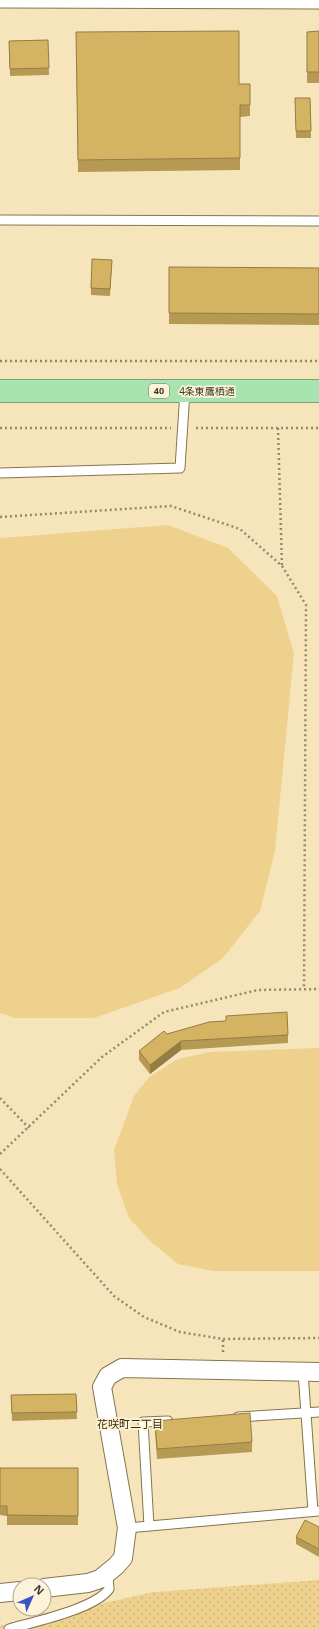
<svg xmlns="http://www.w3.org/2000/svg" width="319" height="1629" font-family="'Noto Sans','Noto Sans JP',sans-serif">
<defs>
<pattern id="grass-dots" width="8" height="8" patternUnits="userSpaceOnUse"><rect width="8" height="8" fill="#eed18d"/><path d="M2 2h.1M6 6h.1" fill="none" stroke="#cdb47a" stroke-width="1.8" stroke-linecap="round"/></pattern>
</defs>
<rect width="100%" height="100%" fill="#f6e5bb"/>
<!-- grass -->
<path fill="url(#grass-dots)" d="M319 1580V1629H0V1626L154 1592Z"/>
<!-- garden -->
<g fill="#eed18d">
<path d="M168 525 228 548 277 596 294 653 275 851 260 911 223 958 180 988 94 1018H15L0 1013V538Z"/>
<path d="M319 1048V1271H213L178 1264 151 1242 129 1218 117 1184 114 1150 134 1096 149 1077 178 1059 209 1052Z"/>
</g>
<g fill="none" stroke-linecap="round" stroke-linejoin="round">
<!-- service casing -->
<g stroke="#85754f" stroke-width="11">
<g id="service">
<path d="M0 3 319 4"/>
<path d="M0 220 319 221"/>
<path d="M0 473 180 468 185 391"/>
<path d="M303 1372 313 1511"/>
<path d="M238 1417 319 1412"/>
<path d="M149 1526 143 1422 168 1421"/>
<path d="M127 1528 319 1511"/>
<path d="M9 1629C33 1622 95 1609 109 1589L108 1574"/>
</g>
</g>
<!-- minor casing -->
<g stroke="#85754f" stroke-width="20">
<g id="minor">
<path d="M44 1588 88 1583 100 1579 116 1566 123 1558 127 1528 102 1387 108 1376 122 1368 319 1372"/>
<path d="M0 1593 20 1591"/>
</g>
</g>
<!-- trunk casing -->
<g stroke="#76a474" stroke-width="24">
<path id="trunk" d="M0 391H319"/>
</g>
<!-- path -->
<g stroke="#95896c" stroke-width="2.5" stroke-dasharray="2 3" stroke-linecap="butt">
<path d="M0 361H319"/>
<path d="M0 428H171"/>
<path d="M196 428H319"/>
<path d="M278 428 282 566"/>
<path d="M0 517 171 506 240 529 282 566 306 605 304 989"/>
<path d="M0 1098 29 1128"/>
<path d="M0 1154 102 1057 164 1012 258 990 319 989"/>
<path d="M0 1169 114 1296 144 1317 180 1332 223 1339 319 1338"/>
<path d="M223 1352V1339"/>
</g>
<!-- service -->
<use href="#service" stroke="#fff" stroke-width="9"/>
<!-- minor -->
<use href="#minor" stroke="#fff" stroke-width="18"/>
<!-- trunk -->
<use href="#trunk" stroke="#a8e4b0" stroke-width="22"/>
</g>
<!-- wall -->
<g fill="#b69a54">
<path d="M319 31V83H307V32Z"/>
<path d="M76 32 239 84 250 105V116L240 117V170L78 172Z"/>
<path d="M48 40 49 75 10 76 9 41Z"/>
<path d="M295 98H310L311 138H296Z"/>
<path d="M112 260 110 296 91 295V288Z"/>
<path d="M169 267 319 268V325L169 324Z"/>
<path d="M226 1016 288 1035V1043L181 1050 150 1074 139 1060V1051L167 1034 226 1021Z"/>
<path d="M76 1394 77 1419 12 1421 11 1395Z"/>
<path d="M155 1421 252 1442V1452L157 1459 155 1430Z"/>
<path d="M0 1468H78V1525H7V1516L0 1515Z"/>
<path d="M319 1527V1557L296 1544V1537Z"/>
</g>
<!-- shaded-wall -->
<path fill="#947d45" d="M181 1041V1050L150 1074V1065Z"/>
<!-- building -->
<g fill="#d4b362" stroke="#947d45">
<path d="M239 31V84H250V105H240V158L78 160 76 32Z"/>
<path d="M319 31V72H307V32Z"/>
<path d="M48 40 49 68 10 69 9 41Z"/>
<path d="M295 98H310L311 131H296Z"/>
<path d="M92 259 112 260 110 289 91 288Z"/>
<path d="M169 267 319 268V314L169 313Z"/>
<path d="M287 1012 288 1035 181 1041 150 1065 139 1051 164 1031 167 1034 209 1022 226 1021V1016Z"/>
<path d="M76 1394 77 1412 12 1413 11 1395Z"/>
<path d="M250 1413 252 1442 157 1449 155 1421Z"/>
<path d="M0 1468H78V1516L7 1515V1506H0Z"/>
<path d="M305 1520 319 1527V1549L296 1537Z"/>
</g>
<g text-anchor="middle" stroke-width="3.5" stroke-linejoin="round" paint-order="stroke">
<!-- shield labels -->
<rect fill="#fdf3da" stroke="#79715d" stroke-width="1" x="149" y="384" width="20" height="14" rx="3"/>
<g font-size="9" font-weight="bold" fill="#403928">
<text x="159" y="394">40</text>
</g>
<!-- street labels -->
<g font-size="10" fill="#403928" stroke="#fdf3da">
<text x="207" y="395">4条東鷹栖通</text>
</g>
<!-- neighbourhood labels -->
<g font-size="11" fill="#382a03" stroke="#fdf3da">
<text x="130" y="1428">花咲町二丁目</text>
</g>
</g>
<!-- north arrow -->
<g transform="translate(32 1597) rotate(45)"><circle r="19" fill="#fdf3da" stroke="#b1a993"/>
<path d="M0-3L7 15L0 10L-7 15Z" fill="#3755c6"/>
<text y="-6" font-size="11" font-weight="bold" text-anchor="middle" fill="#403928">N</text>
</g>
</svg>
